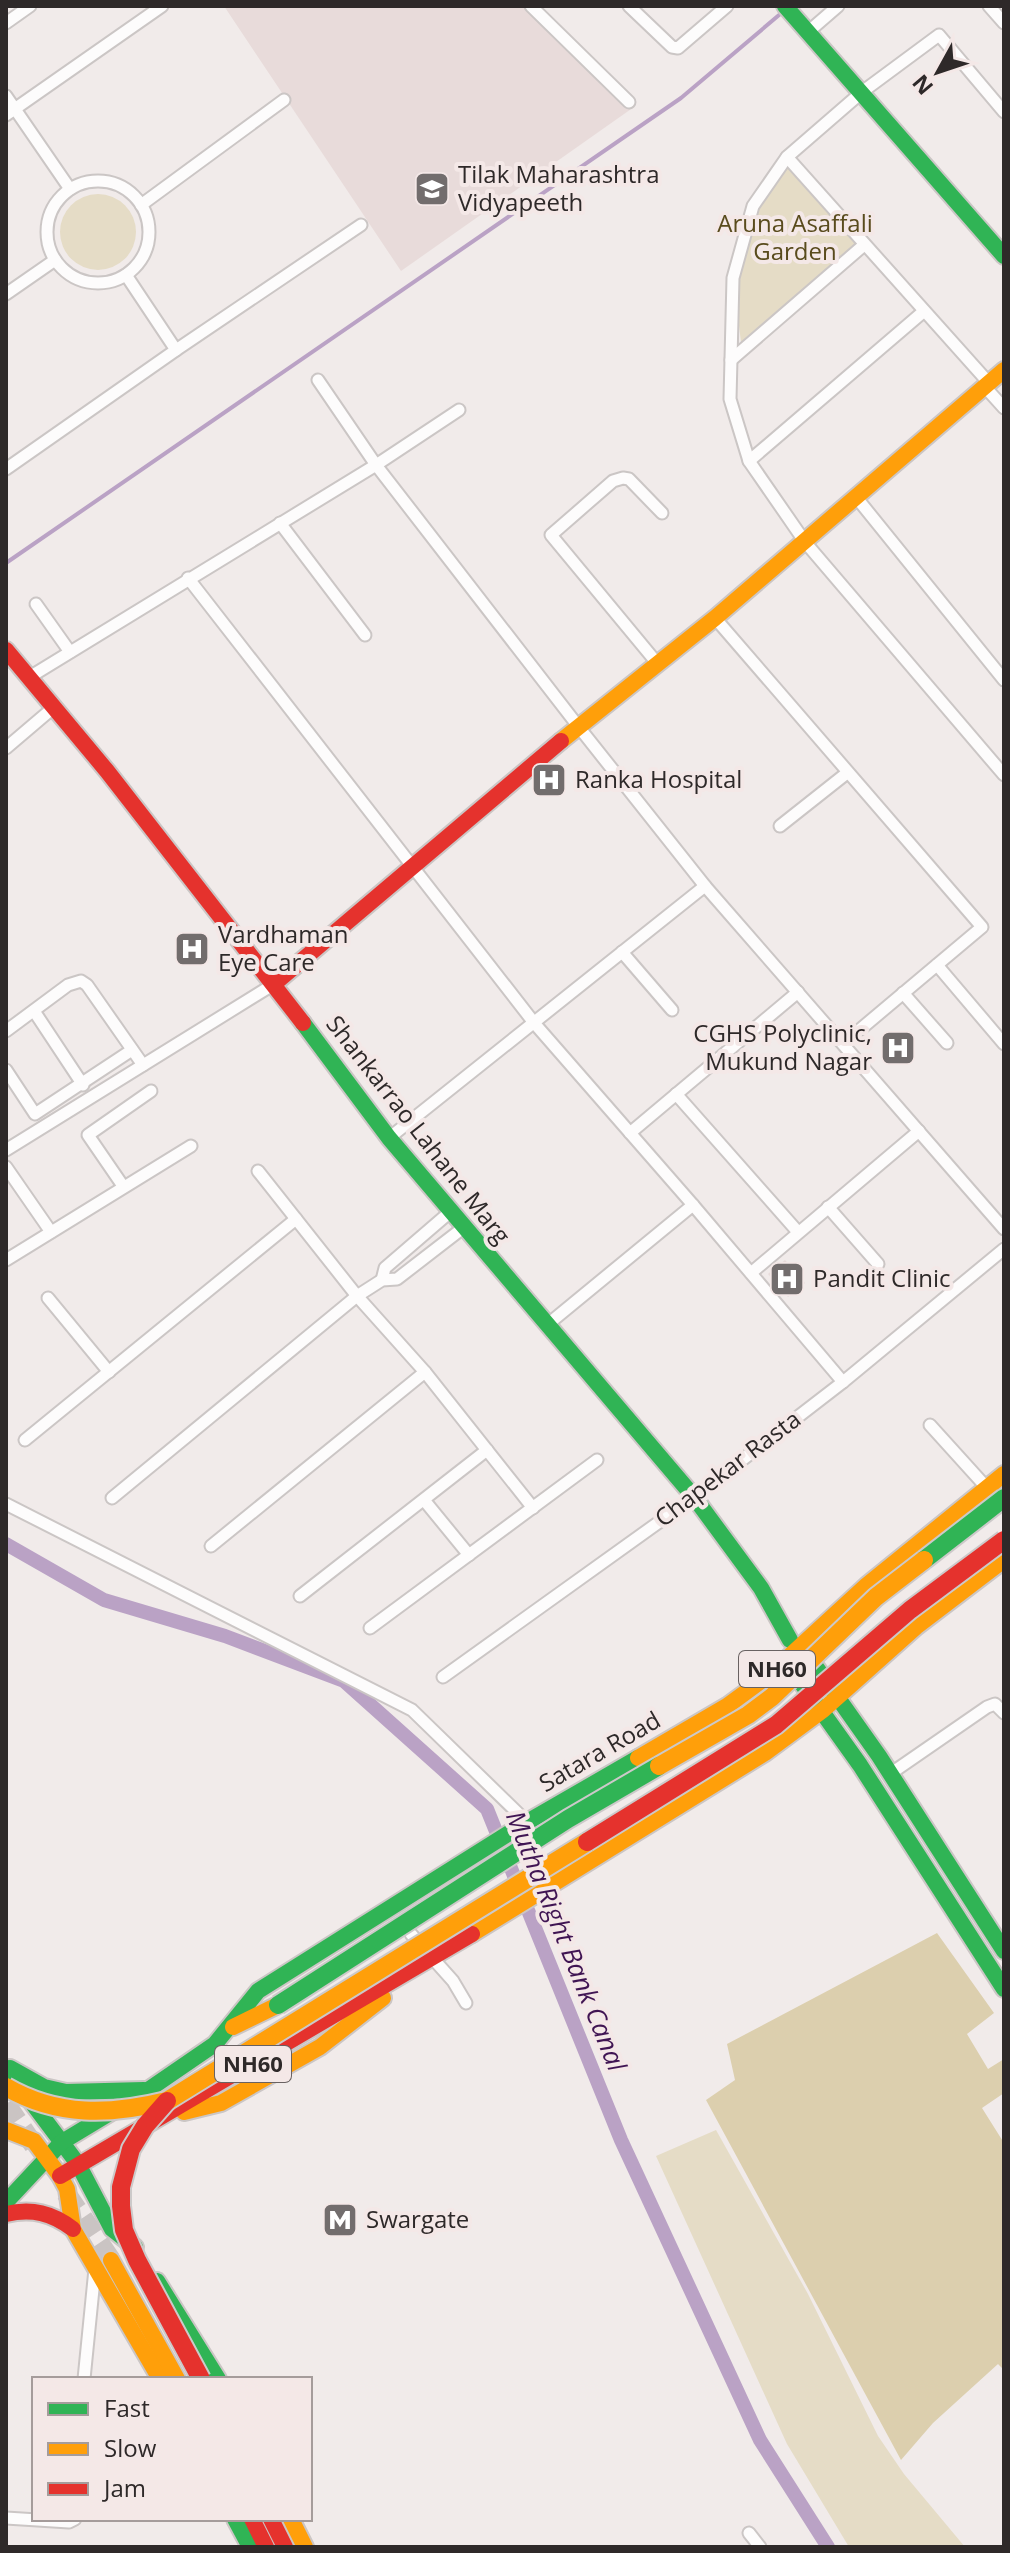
<svg xmlns="http://www.w3.org/2000/svg" width="1010" height="2553" font-family="'Open Sans',sans-serif">
<rect width="100%" height="100%" fill="#f1ebea"/>
<!-- built -->
<g fill="#e8dbda">
<path d="M224 6H530L634 107 401 271Z"/>
<path d="M785 1260 805 1283 788 1297 768 1274Z"/>
</g>
<!-- green -->
<g fill="#e5dcc6">
<path d="M787 164 860 240 742 350 733 278 756 212Z"/>
<circle cx="98" cy="232" r="38"/>
<path d="M716 2130 808 2294 878 2436 904 2474 965 2547H849L787 2444 656 2156Z"/>
</g>
<!-- forest -->
<path fill="#dccfae" d="M937 1933 994 2013 967 2034 988 2069 1004 2059V2093L982 2108 1004 2143V2370L998 2364 933 2423 901 2460 706 2100 735 2080 727 2044Z"/>
<g fill="none" stroke-linecap="round" stroke-linejoin="round">
<!-- stream -->
<path stroke="#baa2c5" stroke-width="4" d="M6 563 681 98 785 10"/>
<!-- canal -->
<path stroke="#baa2c5" stroke-width="14" d="M6 1544 104 1600 225 1636 344 1681 487 1809 621 2140 760 2440 828 2547"/>
<!-- highway-tunnel -->
<g stroke="#cac4c3" stroke-width="20" stroke-dasharray="20 10" stroke-linecap="butt">
<path d="M6 2104 35 2147"/>
<path d="M66 2193 111 2260"/>
</g>
<!-- street casing -->
<g stroke="#cbc6c5" stroke-width="15">
<g id="street">
<path d="M531 6 629 102"/>
<path d="M629 6 672 47 678 48 727 6"/>
<path d="M989 6 1004 23"/>
<path d="M6 23 30 6"/>
<path d="M808 32 838 6"/>
<path d="M6 96 70 189"/>
<path d="M1004 112 939 35 862 92 787 157 753 206 733 278 730 399 749 461 805 542 1004 775"/>
<path d="M6 115 162 6"/>
<path d="M787 157 989 383"/>
<circle cx="98" cy="232" r="51"/>
<path d="M141 205 284 100"/>
<path d="M6 294 55 260"/>
<path d="M176 350 361 225"/>
<path d="M731 360 864 245"/>
<path d="M318 380 376 465 578 726 705 886 1004 1229"/>
<path d="M985 387 1004 408"/>
<path d="M749 461 923 312"/>
<path d="M6 469 176 350 126 275"/>
<path d="M856 497 1004 680"/>
<path d="M280 523 365 635"/>
<path d="M188 578 535 1024 693 1205 843 1382"/>
<path d="M36 604 70 652"/>
<path d="M715 618 982 927 844 1043"/>
<path d="M657 663 551 535 613 481 623 478 629 479 662 513"/>
<path d="M28 678 376 465 459 410"/>
<path d="M6 748 53 708"/>
<path d="M780 826 847 773"/>
<path d="M622 952 672 1010"/>
<path d="M937 965 1004 1044"/>
<path d="M903 993 947 1043"/>
<path d="M34 1011 83 1085"/>
<path d="M6 1031 68 985 81 981 87 985 143 1065"/>
<path d="M6 1070 35 1114 132 1050"/>
<path d="M676 1094 798 1232"/>
<path d="M630 1133 798 992"/>
<path d="M389 1138 705 886"/>
<path d="M6 1150 274 984"/>
<path d="M6 1167 51 1232"/>
<path d="M258 1171 357 1296 425 1372 533 1508"/>
<path d="M123 1186 88 1135 151 1091"/>
<path d="M828 1207 878 1264"/>
<path d="M6 1260 191 1146"/>
<path d="M751 1273 919 1131"/>
<path d="M382 1280 385 1268 450 1212"/>
<path d="M48 1298 109 1372"/>
<path d="M547 1325 693 1205"/>
<path d="M930 1425 987 1488"/>
<path d="M25 1440 296 1219"/>
<path d="M112 1498 357 1296 382 1280 397 1279 463 1228"/>
<path d="M424 1500 469 1555"/>
<path d="M6 1504 412 1710 527 1822"/>
<path d="M211 1546 425 1372"/>
<path d="M300 1596 487 1450"/>
<path d="M370 1628 597 1460"/>
<path d="M443 1677 694 1497 843 1382 1004 1249"/>
<path d="M890 1774 987 1707 995 1704 1004 1713"/>
<path d="M411 1934 453 1981 466 2003"/>
<path d="M84 2379 95 2269"/>
<path d="M6 2518 69 2522 75 2519"/>
<path d="M749 2533 760 2547"/>
</g>
</g>
<!-- fast casing -->
<g stroke="#cbc6c5" stroke-width="20">
<g id="fast">
<path d="M785 6 1004 256"/>
<path d="M303 1023 389 1138 694 1497 761 1588 790 1640"/>
<path d="M804 1650 879 1756 1004 1951"/>
<path d="M790 1667 860 1765 1004 1989"/>
<path d="M6 2068 78 2164 112 2229 135 2247"/>
<path d="M10 2068 44 2087 66 2092 144 2090"/>
<path d="M6 2202 62 2142 148 2090 215 2044 258 1991 522 1825 638 1758"/>
<path d="M157 2281 218 2379"/>
<path d="M235 2519 250 2547"/>
</g>
</g>
<!-- slow casing -->
<g stroke="#cbc6c5" stroke-width="20">
<g id="slow">
<path d="M561 741 715 618 1004 370"/>
<path d="M638 1758 727 1706 768 1676 867 1585 1004 1474"/>
<path d="M472 1934 765 1753 823 1710 916 1627 1004 1560"/>
<path d="M233 2027 278 2005"/>
<path d="M184 2112 221 2103 320 2047 383 1998"/>
<path d="M6 2130 34 2141 60 2176 67 2189 73 2229 160 2379"/>
<path d="M111 2260 177 2379"/>
<path d="M291 2519 305 2547"/>
</g>
</g>
<!-- jam casing -->
<g stroke="#cbc6c5" stroke-width="20">
<g id="jam">
<path d="M6 650 107 771 303 1023"/>
<path d="M274 984 561 741"/>
<path d="M60 2176 472 1934"/>
<path d="M6 2214C32 2208 52 2213 73 2229"/>
<path d="M252 2519 266 2547"/>
<path d="M271 2519 285 2547"/>
</g>
</g>
<!-- street -->
<use href="#street" stroke="#fdfcfc" stroke-width="11"/>
<!-- fast -->
<use href="#fast" stroke="#30b455" stroke-width="16"/>
<!-- slow -->
<use href="#slow" stroke="#ff9f0a" stroke-width="16"/>
<!-- jam -->
<use href="#jam" stroke="#e5322d" stroke-width="16"/>
<!-- fast-bridge casing -->
<g stroke="#ccc9c9" stroke-width="22" stroke-linecap="butt">
<g id="fast-bridge">
<path d="M924 1560 1004 1498"/>
<path d="M278 2005 568 1819 659 1766"/>
</g>
</g>
<!-- slow-bridge casing -->
<g stroke="#ccc9c9" stroke-width="22" stroke-linecap="butt">
<g id="slow-bridge">
<path d="M659 1766 748 1715 772 1697 876 1597 924 1560"/>
<path d="M6 2087C58 2117 110 2115 167 2101L587 1842"/>
</g>
</g>
<!-- jam-bridge casing -->
<g stroke="#ccc9c9" stroke-width="22" stroke-linecap="butt">
<g id="jam-bridge">
<path d="M587 1842 776 1725 910 1610 1004 1540"/>
<path d="M167 2101 145 2126 131 2149 121 2187V2206L124 2230 137 2260 201 2379"/>
</g>
</g>
<!-- fast-bridge -->
<use href="#fast-bridge" stroke="#30b455" stroke-width="18"/>
<!-- slow-bridge -->
<use href="#slow-bridge" stroke="#ff9f0a" stroke-width="18"/>
<!-- jam-bridge -->
<use href="#jam-bridge" stroke="#e5322d" stroke-width="18"/>
</g>
<!-- icons -->
<defs>
<g id="university-square" transform="scale(1.8)"><rect x="-9" y="-9" width="18" height="18" rx="4" fill="#726d6d" stroke="#f4e8e7"/><path d="M0-5L7-2L0 1L-7-2ZM-4 1L0 2.5L4 1V4Q0 6-4 4Z" fill="#fff"/></g>
<g id="hospital-square" transform="scale(1.8)"><rect x="-9" y="-9" width="18" height="18" rx="4" fill="#726d6d" stroke="#f4e8e7"/><path d="M-5-5h3v3.5h4V-5h3V5h-3V1.5h-4V5h-3Z" fill="#fff"/></g>
<g id="metro-square" transform="scale(1.8)"><rect x="-9" y="-9" width="18" height="18" rx="4" fill="#726d6d" stroke="#f4e8e7"/><path d="M-5.5 5V-5H-3L0 0L3-5H5.5V5H3V-.5L0 4L-3-.5V5Z" fill="#fff"/></g>
</defs>
<g fill-rule="evenodd">
<use href="#university-square" x="432" y="189"/>
<use href="#hospital-square" x="549" y="780"/>
<use href="#hospital-square" x="192" y="949"/>
<use href="#hospital-square" x="898" y="1048"/>
<use href="#hospital-square" x="787" y="1279"/>
<use href="#metro-square" x="340" y="2220"/>
</g>
<g text-anchor="middle" stroke-width="8" stroke-linejoin="round" paint-order="stroke">
<!-- shield labels -->
<g fill="#f4e8e7" stroke="#696262" stroke-width="2">
<rect x="739" y="1651" width="76" height="36" rx="6"/>
<rect x="215" y="2046" width="76" height="36" rx="6"/>
</g>
<g font-size="22" font-weight="bold" fill="#2e2929">
<text x="777" y="1677">NH60</text>
<text x="253" y="2072">NH60</text>
</g>
<!-- poi labels -->
<g font-size="24" fill="#2e2929" stroke="#f4e8e7" text-anchor="start">
<text x="458" y="183">Tilak Maharashtra<tspan x="458" dy="28">Vidyapeeth</tspan></text>
<text x="575" y="788">Ranka Hospital</text>
<text x="218" y="943">Vardhaman<tspan x="218" dy="28">Eye Care</tspan></text>
<text x="872" y="1042" text-anchor="end">CGHS Polyclinic,<tspan x="872" dy="28">Mukund Nagar</tspan></text>
<text x="813" y="1287">Pandit Clinic</text>
<text x="366" y="2228">Swargate</text>
</g>
<!-- park labels -->
<g font-size="24" fill="#594b1d" stroke="#f4e8e7">
<text x="795" y="232">Aruna Asaffali<tspan x="795" dy="28">Garden</tspan></text>
</g>
<!-- street labels -->
<g font-size="24" fill="#2e2929" stroke="#f4e8e7">
<text transform="translate(418 1130) rotate(52)" y="8">Shankarrao Lahane Marg</text>
<text transform="translate(728 1469) rotate(-37)" y="8">Chapekar Rasta</text>
<text transform="translate(600 1752) rotate(-30)" y="8">Satara Road</text>
</g>
<!-- water labels -->
<g font-size="26" font-style="italic" fill="#401553" stroke="#f4e8e7">
<text transform="translate(566 1941) rotate(68)" y="9">Mutha Right Bank Canal</text>
</g>
</g>
<!-- border -->
<rect width="1010" height="2553" fill="none" stroke="#2e2929" stroke-width="16"/>
<!-- legend -->
<rect x="32" y="2377" width="280" height="144" fill="#f4e8e7" stroke="#a59c9b" stroke-width="2"/>
<rect x="48" y="2403" width="40" height="12" fill="#30b455" stroke="#a59c9b" stroke-width="2"/>
<text x="104" y="2417" font-size="24" fill="#2e2929">Fast</text>
<rect x="48" y="2443" width="40" height="12" fill="#ff9f0a" stroke="#a59c9b" stroke-width="2"/>
<text x="104" y="2457" font-size="24" fill="#2e2929">Slow</text>
<rect x="48" y="2483" width="40" height="12" fill="#e5322d" stroke="#a59c9b" stroke-width="2"/>
<text x="104" y="2497" font-size="24" fill="#2e2929">Jam</text>
<!-- north arrow -->
<g transform="translate(938 72) rotate(230)" stroke="#f4e8e7" stroke-width="6" paint-order="stroke">
<path d="M0-6L14 30L0 20L-14 30Z" fill="#2e2929"/>
<text y="-12" font-size="22" font-weight="bold" text-anchor="middle" fill="#2e2929">N</text>
</g>
</svg>
